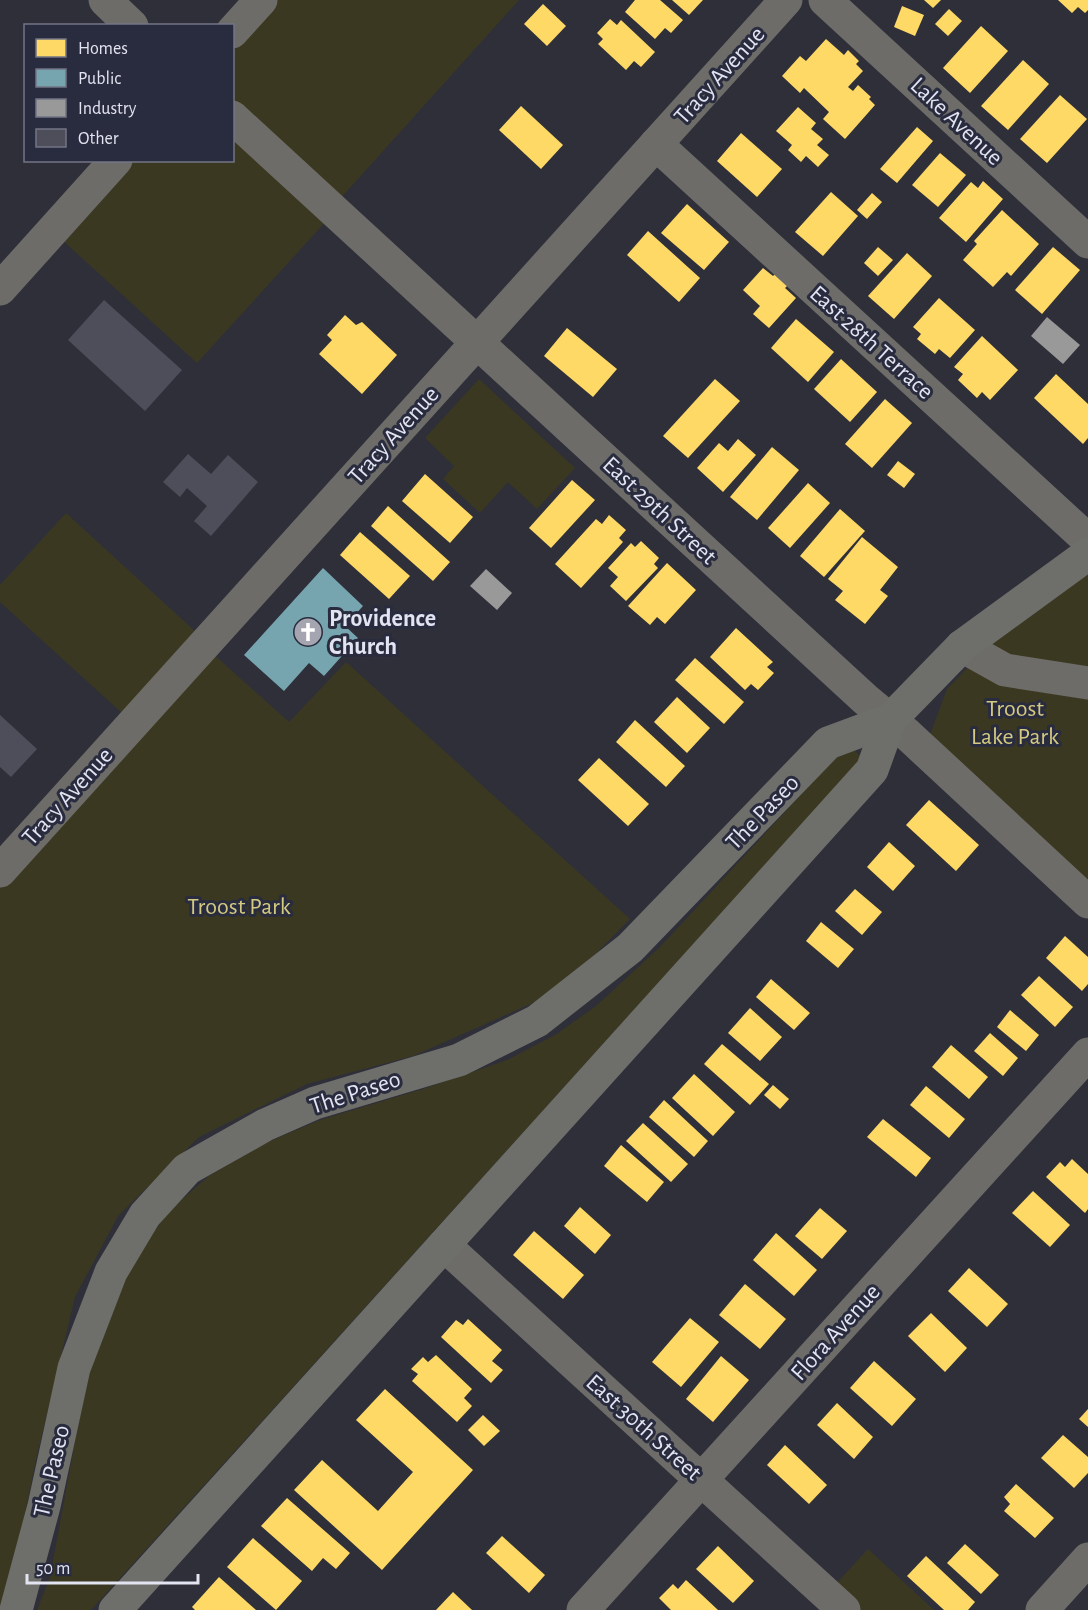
<svg xmlns="http://www.w3.org/2000/svg" width="1088" height="1610" font-family="'Alegreya Sans',sans-serif">
<rect width="100%" height="100%" fill="#2e2f39"/>
<!-- green -->
<g fill="#3b3822">
<path d="M273 0H519L339 200 233 102V46Z"/>
<path d="M233 130 329 218 197 363 60 238 131 161 232 160Z"/>
<path d="M479 379 575 468 537 509 508 482 480 513 443 479 454 466 425 438Z"/>
<path d="M66 513 197 633 123 714 0 602V585Z"/>
<path d="M1088 572V885L928 740 947 689 992 642Z"/>
<path d="M211 652 289 722 346 662 630 919 570 980 551 995 413 1056 307 1084 199 1137 118 1216 75 1297 37 1455 5 1610H0V885Z"/>
<path d="M846 750 855 751 862 758 91 1610H37L50 1577 90 1361 110 1305 142 1246 173 1207 209 1176 261 1145 320 1120 423 1089 507 1060 555 1035 596 1006 660 947 835 758Z"/>
<path d="M868 1549 934 1610H860L834 1586Z"/>
</g>
<!-- homes -->
<g fill="#ffd966">
<path d="M635 0H660L683 20 671 33 665 28 655 39 625 12Z"/>
<path d="M672 0H703L689 15Z"/>
<path d="M924 0H941L933 8Z"/>
<path d="M1058 0H1088V10L1085 13 1078 7 1072 13Z"/>
<path d="M543 4 566 26 547 46 524 24Z"/>
<path d="M902 6 924 15 915 36 894 27Z"/>
<path d="M949 9 962 21 948 36 935 24Z"/>
<path d="M610 19 617 25 621 20 655 52 641 67 634 61 626 70 598 44 603 39 597 33Z"/>
<path d="M981 26 1008 51 970 93 943 68Z"/>
<path d="M826 39 844 55 848 50 859 61 856 64 863 71 848 87 853 91 858 85 871 97 869 99 875 105 845 139 823 119 829 112 804 88 800 93 782 76 800 56 806 61Z"/>
<path d="M1023 60 1049 84 1008 130 981 106Z"/>
<path d="M1060 95 1087 119 1047 163 1020 139Z"/>
<path d="M521 106 563 145 541 169 499 130Z"/>
<path d="M798 107 816 123 811 129 823 139 817 145 829 155 818 167 806 156 801 162 788 150 792 145 776 131Z"/>
<path d="M917 127 933 141 897 183 880 169Z"/>
<path d="M741 133 782 169 757 197 717 161Z"/>
<path d="M940 153 966 175 938 207 912 185Z"/>
<path d="M983 181 1003 199 966 242 939 218 971 182 978 188Z"/>
<path d="M831 192 858 216 823 256 795 232Z"/>
<path d="M872 193 882 202 867 219 857 210Z"/>
<path d="M687 204 729 242 704 270 661 233Z"/>
<path d="M1002 210 1039 244 1011 276 1007 272 993 287 963 260 977 244 974 241Z"/>
<path d="M648 231 700 278 679 302 627 255Z"/>
<path d="M878 247 893 260 878 276 864 263Z"/>
<path d="M1053 247 1080 270 1042 314 1015 290Z"/>
<path d="M907 253 932 276 894 319 868 296Z"/>
<path d="M763 268 773 276 778 271 791 282 785 288 796 298 769 328 753 314 760 306 743 290Z"/>
<path d="M939 298 975 330 950 358 939 349 935 354 917 339 921 334 913 327Z"/>
<path d="M345 315 356 325 362 322 397 355 362 394 319 354 332 340 327 335Z"/>
<path d="M796 319 834 352 808 382 771 348Z"/>
<path d="M567 328 617 369 593 397 544 356Z"/>
<path d="M982 336 1018 370 990 400 982 392 977 398 958 380 963 374 954 367Z"/>
<path d="M841 359 877 392 850 422 814 389Z"/>
<path d="M1056 374 1088 404V438L1083 444 1034 398Z"/>
<path d="M715 379 740 401 688 458 663 436Z"/>
<path d="M885 399 912 423 872 468 845 444Z"/>
<path d="M738 439 756 455 723 492 697 468 719 443 728 451Z"/>
<path d="M772 447 799 470 757 520 730 497Z"/>
<path d="M898 461 915 474 904 488 887 475Z"/>
<path d="M425 474 473 517 450 543 402 501Z"/>
<path d="M572 480 595 500 551 548 529 528Z"/>
<path d="M808 483 830 503 790 548 768 528Z"/>
<path d="M388 506 450 562 433 581 371 526Z"/>
<path d="M840 509 865 531 824 577 800 556Z"/>
<path d="M609 515 626 530 619 538 623 542 581 588 555 564 596 519 602 524Z"/>
<path d="M360 532 410 576 389 599 340 555Z"/>
<path d="M862 537 898 567 880 590 888 596 865 624 835 600 843 591 828 579Z"/>
<path d="M641 541 659 558 654 564 658 568 626 601 610 586 618 577 608 568 631 543 635 547Z"/>
<path d="M667 563 696 590 665 624 657 617 650 625 628 606Z"/>
<path d="M736 628 773 662 767 667 774 673 758 690 751 684 745 690 710 657Z"/>
<path d="M695 658 744 702 724 724 675 680Z"/>
<path d="M677 697 710 728 687 753 654 722Z"/>
<path d="M635 720 685 766 666 787 616 742Z"/>
<path d="M599 758 649 804 628 826 578 780Z"/>
<path d="M929 800 979 845 956 871 906 825Z"/>
<path d="M889 842 915 866 893 891 867 867Z"/>
<path d="M855 889 882 912 862 935 835 911Z"/>
<path d="M821 922 854 949 838 968 806 941Z"/>
<path d="M1065 936 1088 957V984L1082 991 1046 958Z"/>
<path d="M1039 976 1073 1007 1055 1027 1021 995Z"/>
<path d="M771 979 810 1013 794 1030 756 997Z"/>
<path d="M750 1008 782 1037 760 1061 728 1033Z"/>
<path d="M1010 1010 1039 1035 1026 1051 997 1027Z"/>
<path d="M990 1033 1018 1058 1003 1076 974 1051Z"/>
<path d="M722 1044 769 1084 750 1105 704 1064Z"/>
<path d="M951 1045 988 1077 969 1099 932 1067Z"/>
<path d="M694 1074 735 1112 713 1136 672 1098Z"/>
<path d="M773 1085 789 1099 780 1109 764 1095Z"/>
<path d="M926 1086 965 1119 949 1138 910 1105Z"/>
<path d="M664 1100 708 1141 694 1157 649 1117Z"/>
<path d="M883 1119 931 1158 916 1177 867 1137Z"/>
<path d="M643 1123 688 1164 671 1182 626 1141Z"/>
<path d="M621 1145 664 1182 647 1202 604 1166Z"/>
<path d="M1072 1159 1088 1174V1209L1085 1213 1046 1177 1060 1162 1065 1167Z"/>
<path d="M1033 1191 1070 1225 1050 1247 1012 1213Z"/>
<path d="M580 1207 611 1235 595 1254 564 1226Z"/>
<path d="M820 1208 847 1231 822 1259 795 1236Z"/>
<path d="M534 1231 584 1275 563 1299 513 1255Z"/>
<path d="M776 1233 817 1270 794 1296 753 1260Z"/>
<path d="M969 1268 1008 1304 987 1327 948 1291Z"/>
<path d="M745 1284 786 1319 760 1349 719 1315Z"/>
<path d="M931 1313 967 1348 945 1372 908 1336Z"/>
<path d="M690 1318 719 1342 681 1387 652 1362Z"/>
<path d="M468 1319 502 1350 492 1361 503 1370 491 1383 441 1337 456 1320 463 1325Z"/>
<path d="M436 1355 472 1389 464 1398 472 1406 457 1422 412 1381 418 1374 411 1369 423 1357 428 1362Z"/>
<path d="M721 1356 749 1380 713 1422 686 1399Z"/>
<path d="M874 1361 916 1399 892 1426 850 1388Z"/>
<path d="M385 1389 473 1470 382 1570 294 1490 322 1460 378 1511 413 1472 356 1420Z"/>
<path d="M837 1403 873 1437 854 1459 817 1425Z"/>
<path d="M1088 1409V1427L1079 1419Z"/>
<path d="M483 1415 500 1431 484 1446 468 1430Z"/>
<path d="M1063 1435 1088 1457V1473L1074 1488 1041 1458Z"/>
<path d="M785 1445 827 1485 809 1504 767 1465Z"/>
<path d="M1016 1484 1054 1518 1035 1538 1004 1511 1010 1504 1004 1497Z"/>
<path d="M287 1498 350 1553 336 1569 323 1558 312 1571 261 1526Z"/>
<path d="M502 1536 545 1575 529 1593 486 1553Z"/>
<path d="M253 1538 302 1581 276 1610 227 1567Z"/>
<path d="M965 1544 999 1575 981 1594 947 1563Z"/>
<path d="M718 1546 754 1581 733 1603 696 1569Z"/>
<path d="M926 1556 975 1602 968 1610H944L907 1576Z"/>
<path d="M219 1577 256 1610H195L192 1607Z"/>
<path d="M686 1580 718 1610H671L659 1598 673 1584 678 1589Z"/>
<path d="M453 1592 472 1610H436Z"/>
</g>
<!-- public -->
<path fill="#76a5af" d="M323 568 363 606 345 626 358 638 324 676 309 663 284 691 244 655Z"/>
<!-- industry -->
<g fill="#999">
<path d="M1047 317 1080 345 1063 364 1031 336Z"/>
<path d="M486 569 512 593 497 610 470 586Z"/>
</g>
<!-- building -->
<g fill="#4e4e5b">
<path d="M104 300 182 370 145 411 68 340Z"/>
<path d="M188 454 211 474 228 455 258 482 211 536 194 521 207 506 187 488 180 497 163 482Z"/>
<path d="M0 715 37 749 11 777 0 767Z"/>
</g>
<g fill="none" stroke-linecap="round" stroke-linejoin="round">
<!-- minor -->
<g stroke="#6d6c68" stroke-width="33">
<path d="M105 0 132 26"/>
<path d="M825 0 1088 242"/>
<path d="M232 32 261 0"/>
<path d="M232 117 865 699 908 735 1088 902"/>
<path d="M656 144 1088 540"/>
<path d="M0 289 116 160"/>
<path d="M962 646 1005 670 1088 683"/>
<path d="M0 871 786 0"/>
<path d="M444 1245 844 1610"/>
<path d="M583 1610 1088 1054"/>
<path d="M1042 1610 1088 1559"/>
</g>
<!-- major -->
<g stroke="#6e6e6b" stroke-width="33">
<path d="M16 1610 44 1506 74 1368 111 1272 145 1215 187 1169 265 1125 315 1103 459 1060 537 1021 630 948 828 743 890 720 962 646 1088 554"/>
<path d="M115 1610 872 770 890 720"/>
</g>
</g>
<!-- icons -->
<defs>
<g id="church-disc" transform="scale(1.5)"><circle r="9.5" fill="#a4a5b1" stroke="#292b3e"/><path d="M-1.2-6h2.4v3.5h3.3v2.4h-3.3V6h-2.4V-.1h-3.3v-2.4h3.3Z" fill="#fff"/></g>
</defs>
<g fill-rule="evenodd">
<use href="#church-disc" x="308" y="632"/>
</g>
<g text-anchor="middle" stroke-width="6" stroke-linejoin="round" paint-order="stroke">
<!-- street labels -->
<g font-size="24" fill="#e3e4f1" stroke="#292b3e">
<text transform="translate(719 75) rotate(-48)" y="8">Tracy Avenue</text>
<text transform="translate(957 121) rotate(43)" y="8">Lake Avenue</text>
<text transform="translate(872 342) rotate(42)" y="8">East 28th Terrace</text>
<text transform="translate(393 435) rotate(-48)" y="8">Tracy Avenue</text>
<text transform="translate(660 510) rotate(43)" y="8">East 29th Street</text>
<text transform="translate(67 796) rotate(-48)" y="8">Tracy Avenue</text>
<text transform="translate(762 812) rotate(-46)" y="8">The Paseo</text>
<text transform="translate(355 1092) rotate(-18)" y="8">The Paseo</text>
<text transform="translate(835 1332) rotate(-48)" y="8">Flora Avenue</text>
<text transform="translate(644 1427) rotate(42)" y="8">East 30th Street</text>
<text transform="translate(51 1471) rotate(-77)" y="8">The Paseo</text>
</g>
<!-- poi labels -->
<g font-size="24" font-weight="bold" fill="#e3e4f1" stroke="#292b3e" text-anchor="start">
<text x="329" y="626">Providence<tspan x="329" dy="28">Church</tspan></text>
</g>
<!-- park labels -->
<g font-size="24" fill="#d3c981" stroke="#292b3e">
<text x="1015" y="716">Troost<tspan x="1015" dy="28">Lake Park</tspan></text>
<text x="239" y="914">Troost Park</text>
</g>
</g>
<!-- legend -->
<rect x="24" y="24" width="210" height="138" fill="#292b3e" stroke="#737586" stroke-width="1.5"/>
<rect x="36" y="39" width="30" height="18" fill="#ffd966" stroke="#737586" stroke-width="1.5"/>
<text x="78" y="54" font-size="18" fill="#e3e4f1">Homes</text>
<rect x="36" y="69" width="30" height="18" fill="#76a5af" stroke="#737586" stroke-width="1.5"/>
<text x="78" y="84" font-size="18" fill="#e3e4f1">Public</text>
<rect x="36" y="99" width="30" height="18" fill="#999999" stroke="#737586" stroke-width="1.5"/>
<text x="78" y="114" font-size="18" fill="#e3e4f1">Industry</text>
<rect x="36" y="129" width="30" height="18" fill="#4e4e5b" stroke="#737586" stroke-width="1.5"/>
<text x="78" y="144" font-size="18" fill="#e3e4f1">Other</text>
<!-- scale -->
<path d="M27 1574v9h171v-9" fill="none" stroke="#e3e4f1" stroke-width="3"/>
<text x="36" y="1574" font-size="18" fill="#e3e4f1" stroke="#292b3e" stroke-width="4.5" paint-order="stroke">50 m</text>
</svg>
